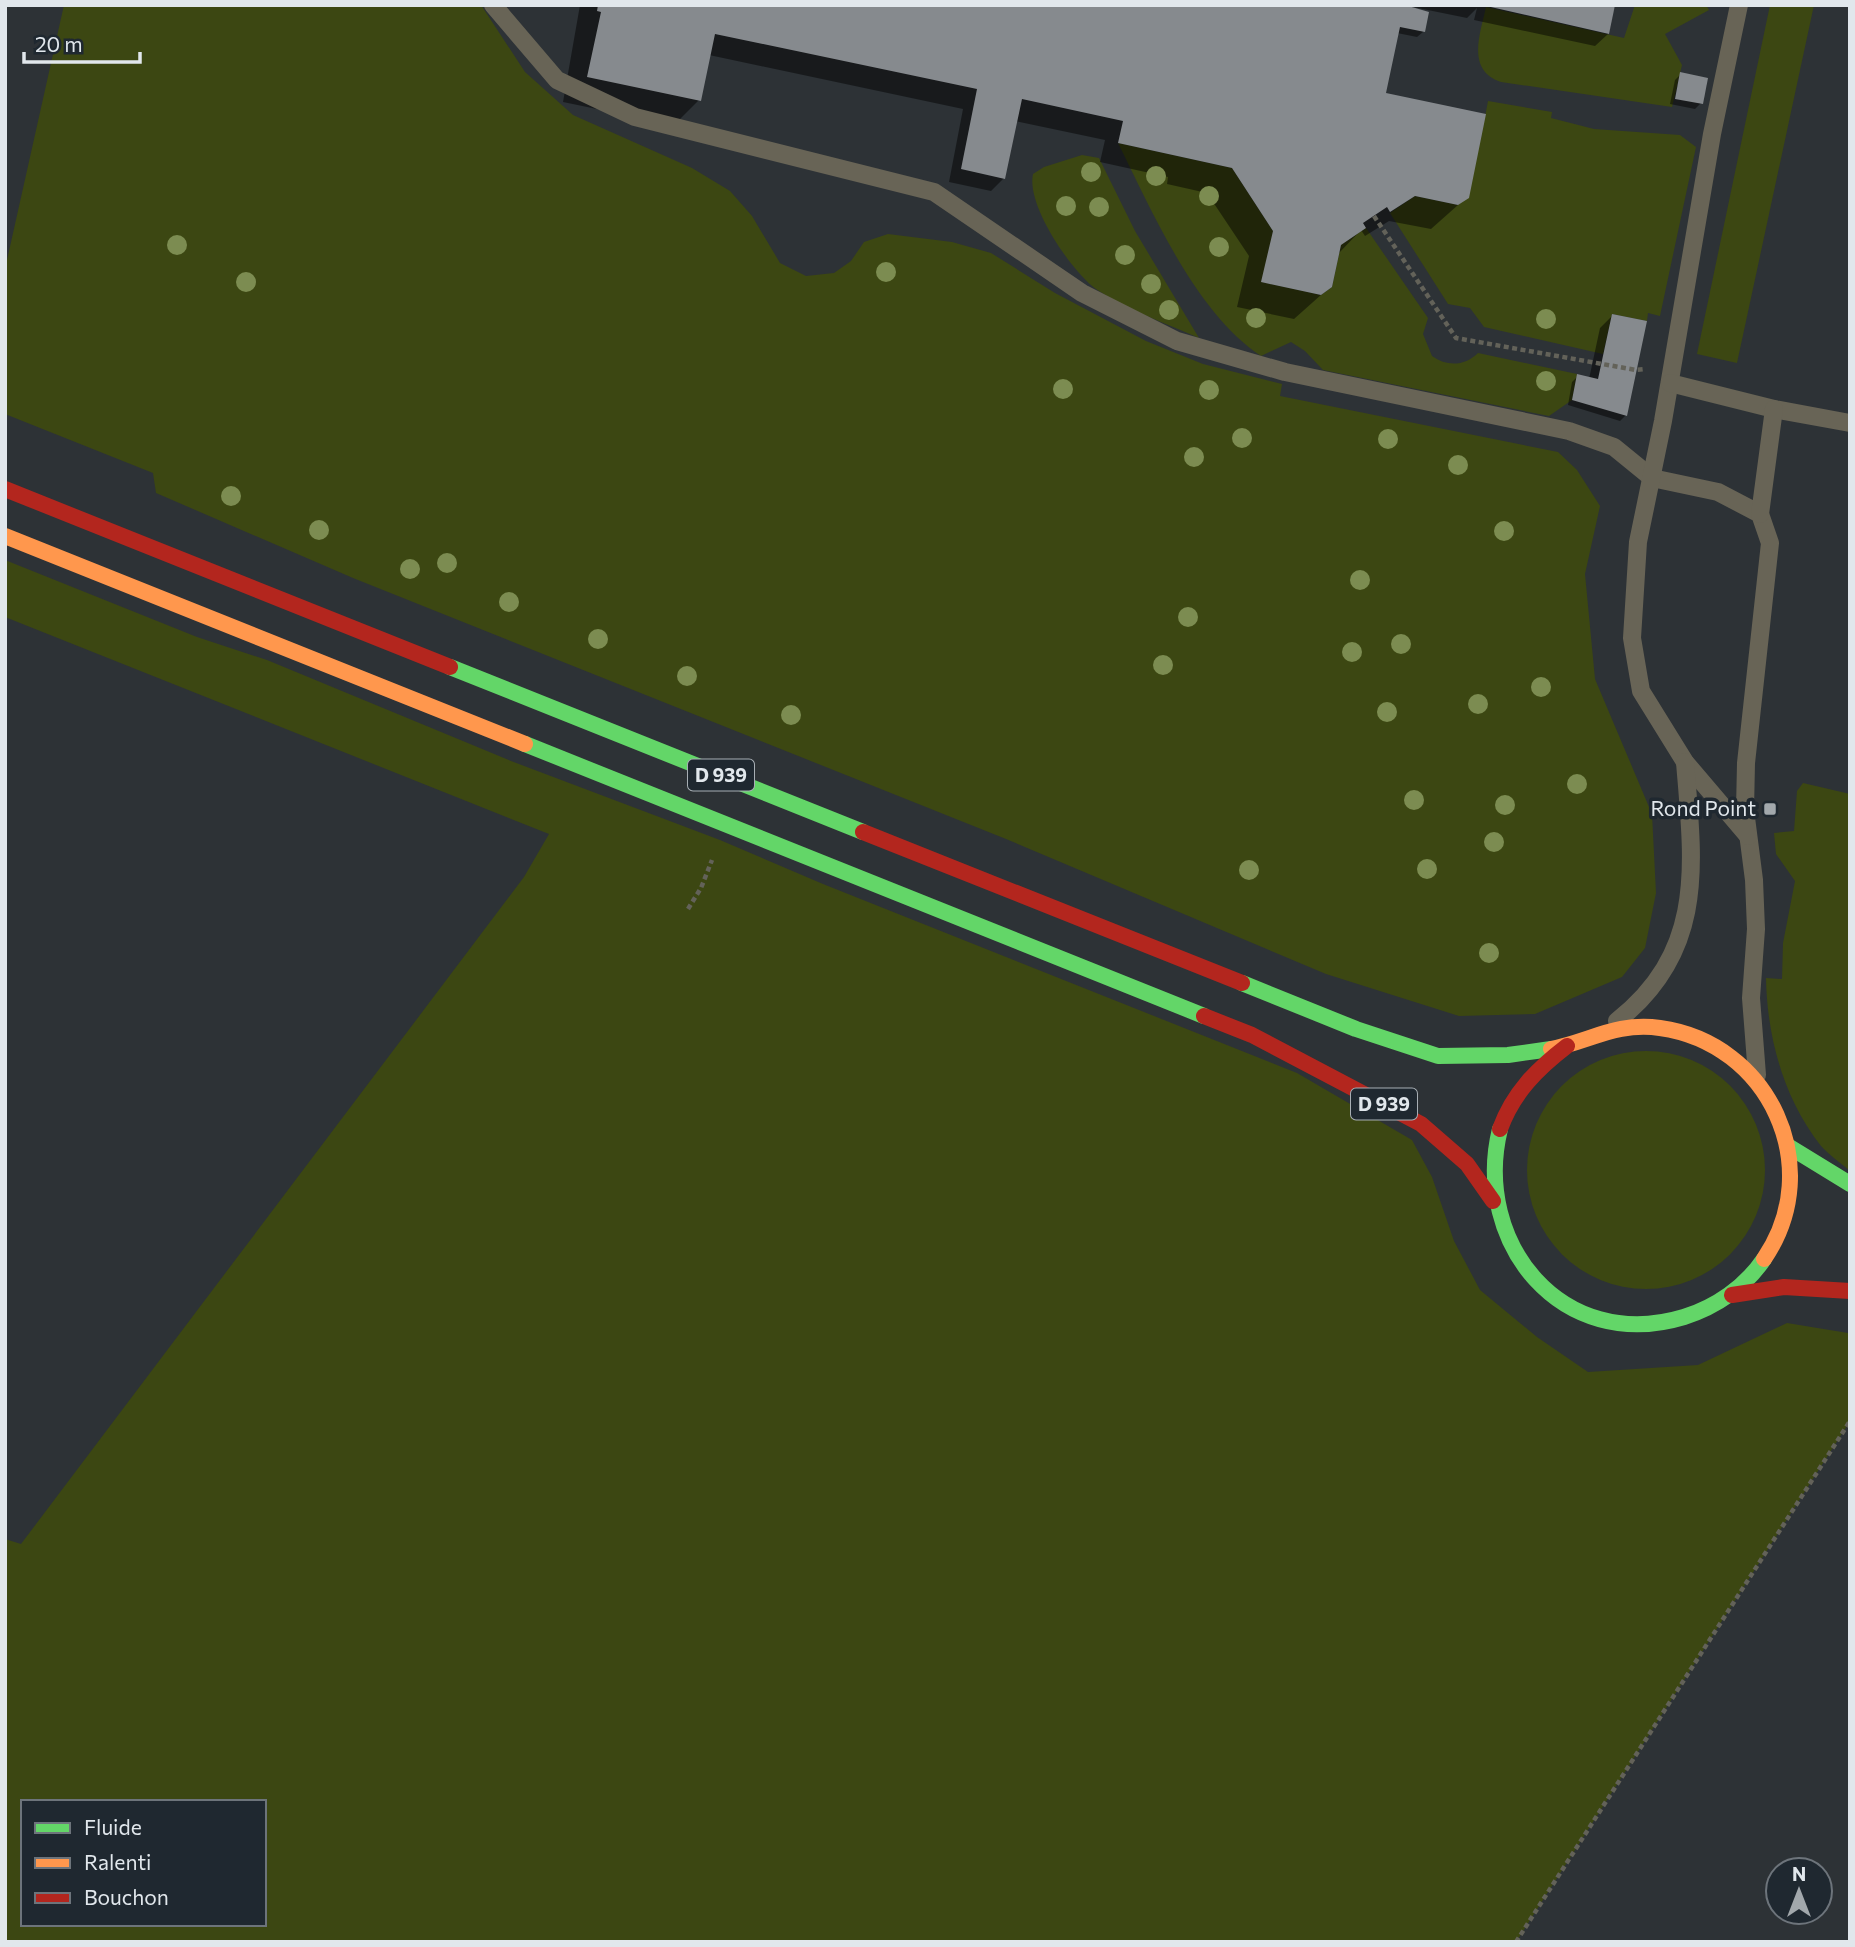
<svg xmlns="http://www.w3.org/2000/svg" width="1855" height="1947" font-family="Commissioner,sans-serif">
<rect width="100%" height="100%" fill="#2d3236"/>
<!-- green -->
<g fill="#3c4712" fill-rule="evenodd">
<path d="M64 5H481L525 72 573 115 692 168 730 191 752 216 780 263 806 276 834 273 851 261 864 242 888 234 952 242 991 253 1055 293 1146 341 1203 364 1282 384 1280 396 1558 452 1577 470 1600 506 1585 574 1595 679 1652 814 1656 893 1645 948 1622 977 1535 1014 1459 1016 1326 974 1006 839 353 578 156 493 153 473 5 414V269Z"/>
<path d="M1635 5H1706L1709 10 1665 34 1682 65 1672 107 1501 82C1466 70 1480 35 1486 7L1624 38Z"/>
<path d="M1770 5H1814L1737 363 1697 354Z"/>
<path d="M1488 101 1552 112 1551 118 1594 129 1680 135 1696 147 1660 316 1648 313 1647 321 1612 314 1603 354 1484 327 1470 308 1448 304 1390 213 1415 196 1458 205 1481 138Z"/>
<path d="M1118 143 1232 168 1273 231 1262 282 1321 295 1332 287 1341 245 1366 228 1428 318 1423 334 1432 356C1447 367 1465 366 1478 353L1577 374 1572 400 1549 416 1323 370 1305 351 1291 342 1261 356C1195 312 1153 213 1118 143Z"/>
<path d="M1082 155 1099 158 1135 231 1199 338C1166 323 1126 310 1096 289 1071 271 1026 205 1033 174L1044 167Z"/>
<path d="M5 560 197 637 267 660 511 761 720 840 823 884 1297 1073 1412 1140 1432 1177 1454 1241 1480 1290 1537 1337 1588 1372 1698 1365 1787 1323 1848 1333 1850 1421 1516 1942H5V1539L21 1544 524 877 549 834 5 617ZM23 1802H264V1924H23Z"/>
<path d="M1803 783 1850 794V1171C1841 1163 1829 1155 1821 1146 1783 1098 1767 1036 1766 978L1782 979 1783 943 1795 881 1776 854 1774 833 1794 831 1797 791Z"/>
<circle cx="1646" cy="1170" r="119"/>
</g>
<!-- shadow -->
<g fill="#0007">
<path d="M580 5H1613L1608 34 1595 46 1474 20 1477 8 1467 18 1413 7 1423 32 1417 37 1397 33 1384 94 1467 197 1431 229 1389 221 1365 236 1361 230 1338 254 1331 286 1294 319 1237 307 1249 256 1207 193 1167 184 1168 177 1100 162 1105 140 1015 121 1004 178 991 191 949 182 963 109 709 55 699 100 674 125 563 102Z"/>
<path d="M1681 74 1701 103 1695 109 1670 104 1675 80Z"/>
<path d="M1612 316 1626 415 1620 421 1568 405 1572 382 1578 376 1589 379 1600 328Z"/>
</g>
<!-- building -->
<g fill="#868a8e">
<path d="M598 5H1405L1429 12 1425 32 1400 27 1386 93 1486 114 1469 198 1458 205 1415 196 1390 212 1387 207 1363 223 1366 228 1341 245 1332 287 1321 295 1261 282 1273 231 1232 168 1118 143 1123 121 1022 99 1005 179 961 169 977 89 715 34 701 101 587 77 601 12 597 11Z"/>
<path d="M1482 5H1615L1609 34Z"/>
<path d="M1680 72 1708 78 1703 104 1675 99Z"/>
<path d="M1612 314 1647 321 1627 416 1572 400 1577 374 1598 379Z"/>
</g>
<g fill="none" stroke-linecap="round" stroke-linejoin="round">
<!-- path -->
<g stroke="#636259" stroke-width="4.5" stroke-dasharray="5 3.5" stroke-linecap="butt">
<path d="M1374 216 1456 338 1636 370 1645 369"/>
<path d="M688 909 701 888 712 860"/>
<path d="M1516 1942 1850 1421"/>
</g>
<!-- lane -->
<g stroke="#686456" stroke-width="18">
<path d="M493 5 557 80 635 117 934 192 1082 293 1177 341 1285 372 1569 431 1614 447 1652 478 1718 492 1760 514 1770 543 1746 763 1745 810 1754 880 1756 929 1751 998 1757 1075"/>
<path d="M1739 5 1712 134 1663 421 1638 542 1632 638 1641 691 1685 762 1748 836"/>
<path d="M1670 383 1774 409 1850 423"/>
<path d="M1760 514 1774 409"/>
<path d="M1617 1021C1707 950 1693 863 1685 762"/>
</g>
<!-- fast -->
<g stroke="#63d668" stroke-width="16">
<path d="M450 667 863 832"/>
<path d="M525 744 1204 1016"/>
<path d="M1242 983 1356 1029 1438 1056 1508 1055 1551 1049"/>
<path d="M1500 1129C1472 1243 1562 1354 1684 1317 1716 1307 1745 1287 1764 1259"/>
<path d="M1788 1146 1850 1184"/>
</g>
<!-- slow -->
<g stroke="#ff974d" stroke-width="16">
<path d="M5 536 525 744"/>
<path d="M1551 1049C1591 1041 1616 1022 1660 1028 1769 1043 1827 1167 1764 1259"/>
</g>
<!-- jam -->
<g stroke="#b3261e" stroke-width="16">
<path d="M5 489 450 667"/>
<path d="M863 832 1242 983"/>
<path d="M1204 1016 1252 1035 1421 1124 1467 1164 1493 1201"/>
<path d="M1500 1129C1513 1093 1537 1069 1567 1046"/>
<path d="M1732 1295 1784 1287 1850 1291"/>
</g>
</g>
<!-- trees -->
<g fill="#7c8c51">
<circle cx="1091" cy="172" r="10"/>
<circle cx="1156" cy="176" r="10"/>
<circle cx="1209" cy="196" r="10"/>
<circle cx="1066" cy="206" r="10"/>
<circle cx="1099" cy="207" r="10"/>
<circle cx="177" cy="245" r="10"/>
<circle cx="1219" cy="247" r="10"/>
<circle cx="1125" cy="255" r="10"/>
<circle cx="886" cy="272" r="10"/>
<circle cx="246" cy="282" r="10"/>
<circle cx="1151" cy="284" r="10"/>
<circle cx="1169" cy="310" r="10"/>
<circle cx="1256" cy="318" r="10"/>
<circle cx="1546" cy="319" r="10"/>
<circle cx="1546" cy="381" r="10"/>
<circle cx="1063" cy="389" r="10"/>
<circle cx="1209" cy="390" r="10"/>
<circle cx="1242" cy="438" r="10"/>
<circle cx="1388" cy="439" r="10"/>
<circle cx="1194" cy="457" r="10"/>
<circle cx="1458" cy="465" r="10"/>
<circle cx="231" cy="496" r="10"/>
<circle cx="319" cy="530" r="10"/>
<circle cx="1504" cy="531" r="10"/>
<circle cx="447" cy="563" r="10"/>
<circle cx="410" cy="569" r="10"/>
<circle cx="1360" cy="580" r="10"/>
<circle cx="509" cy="602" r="10"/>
<circle cx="1188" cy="617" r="10"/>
<circle cx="598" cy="639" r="10"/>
<circle cx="1401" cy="644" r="10"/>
<circle cx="1352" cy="652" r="10"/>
<circle cx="1163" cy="665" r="10"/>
<circle cx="687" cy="676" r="10"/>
<circle cx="1541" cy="687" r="10"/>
<circle cx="1478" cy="704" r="10"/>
<circle cx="1387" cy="712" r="10"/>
<circle cx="791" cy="715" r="10"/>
<circle cx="1577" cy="784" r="10"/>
<circle cx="1414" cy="800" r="10"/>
<circle cx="1505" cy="805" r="10"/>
<circle cx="1494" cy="842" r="10"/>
<circle cx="1427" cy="869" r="10"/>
<circle cx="1249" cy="870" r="10"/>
<circle cx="1489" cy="953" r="10"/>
</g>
<!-- markers -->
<rect fill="#a2a8ac" stroke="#1f2830" stroke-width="2.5" x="1763" y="802" width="14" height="14" rx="3.5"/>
<g text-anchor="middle" stroke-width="7" stroke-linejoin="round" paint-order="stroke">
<!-- shield labels -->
<g fill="#1f2830" stroke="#a7aeb4" stroke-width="2">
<rect x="688" y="759.5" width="66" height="31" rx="5"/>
<rect x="1351" y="1088.5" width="66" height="31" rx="5"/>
</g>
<g font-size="19" font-weight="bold" fill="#e1e7ec">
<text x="721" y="782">D 939</text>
<text x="1384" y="1111">D 939</text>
</g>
<!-- poi labels -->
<g font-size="21" fill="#e1e7ec" stroke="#1f2830" text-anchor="end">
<text x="1756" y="816">Rond Point</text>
</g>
</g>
<!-- border -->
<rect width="1855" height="1947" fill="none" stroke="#e1e7ec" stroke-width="14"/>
<!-- legend -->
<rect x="21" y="1800" width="245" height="126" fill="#1f2830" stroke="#6d747b" stroke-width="2"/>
<rect x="35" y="1823" width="35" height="10" fill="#63d668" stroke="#6d747b" stroke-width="2"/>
<text x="84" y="1835" font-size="21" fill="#e1e7ec">Fluide</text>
<rect x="35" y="1858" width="35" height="10" fill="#ff974d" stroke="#6d747b" stroke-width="2"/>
<text x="84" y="1870" font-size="21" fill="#e1e7ec">Ralenti</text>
<rect x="35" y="1893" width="35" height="10" fill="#b3261e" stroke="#6d747b" stroke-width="2"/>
<text x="84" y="1905" font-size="21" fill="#e1e7ec">Bouchon</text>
<!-- north arrow -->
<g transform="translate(1799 1891)"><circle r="33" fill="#1f2830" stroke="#6d747b" stroke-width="2"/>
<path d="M0-5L12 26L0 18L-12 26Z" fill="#a2a8ac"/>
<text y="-10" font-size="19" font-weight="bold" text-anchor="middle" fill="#e1e7ec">N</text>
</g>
<!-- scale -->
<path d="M24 52v10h116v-10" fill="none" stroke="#e1e7ec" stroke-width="3.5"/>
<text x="35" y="52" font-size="21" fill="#e1e7ec" stroke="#1f2830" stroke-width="5" paint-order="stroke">20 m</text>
</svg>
